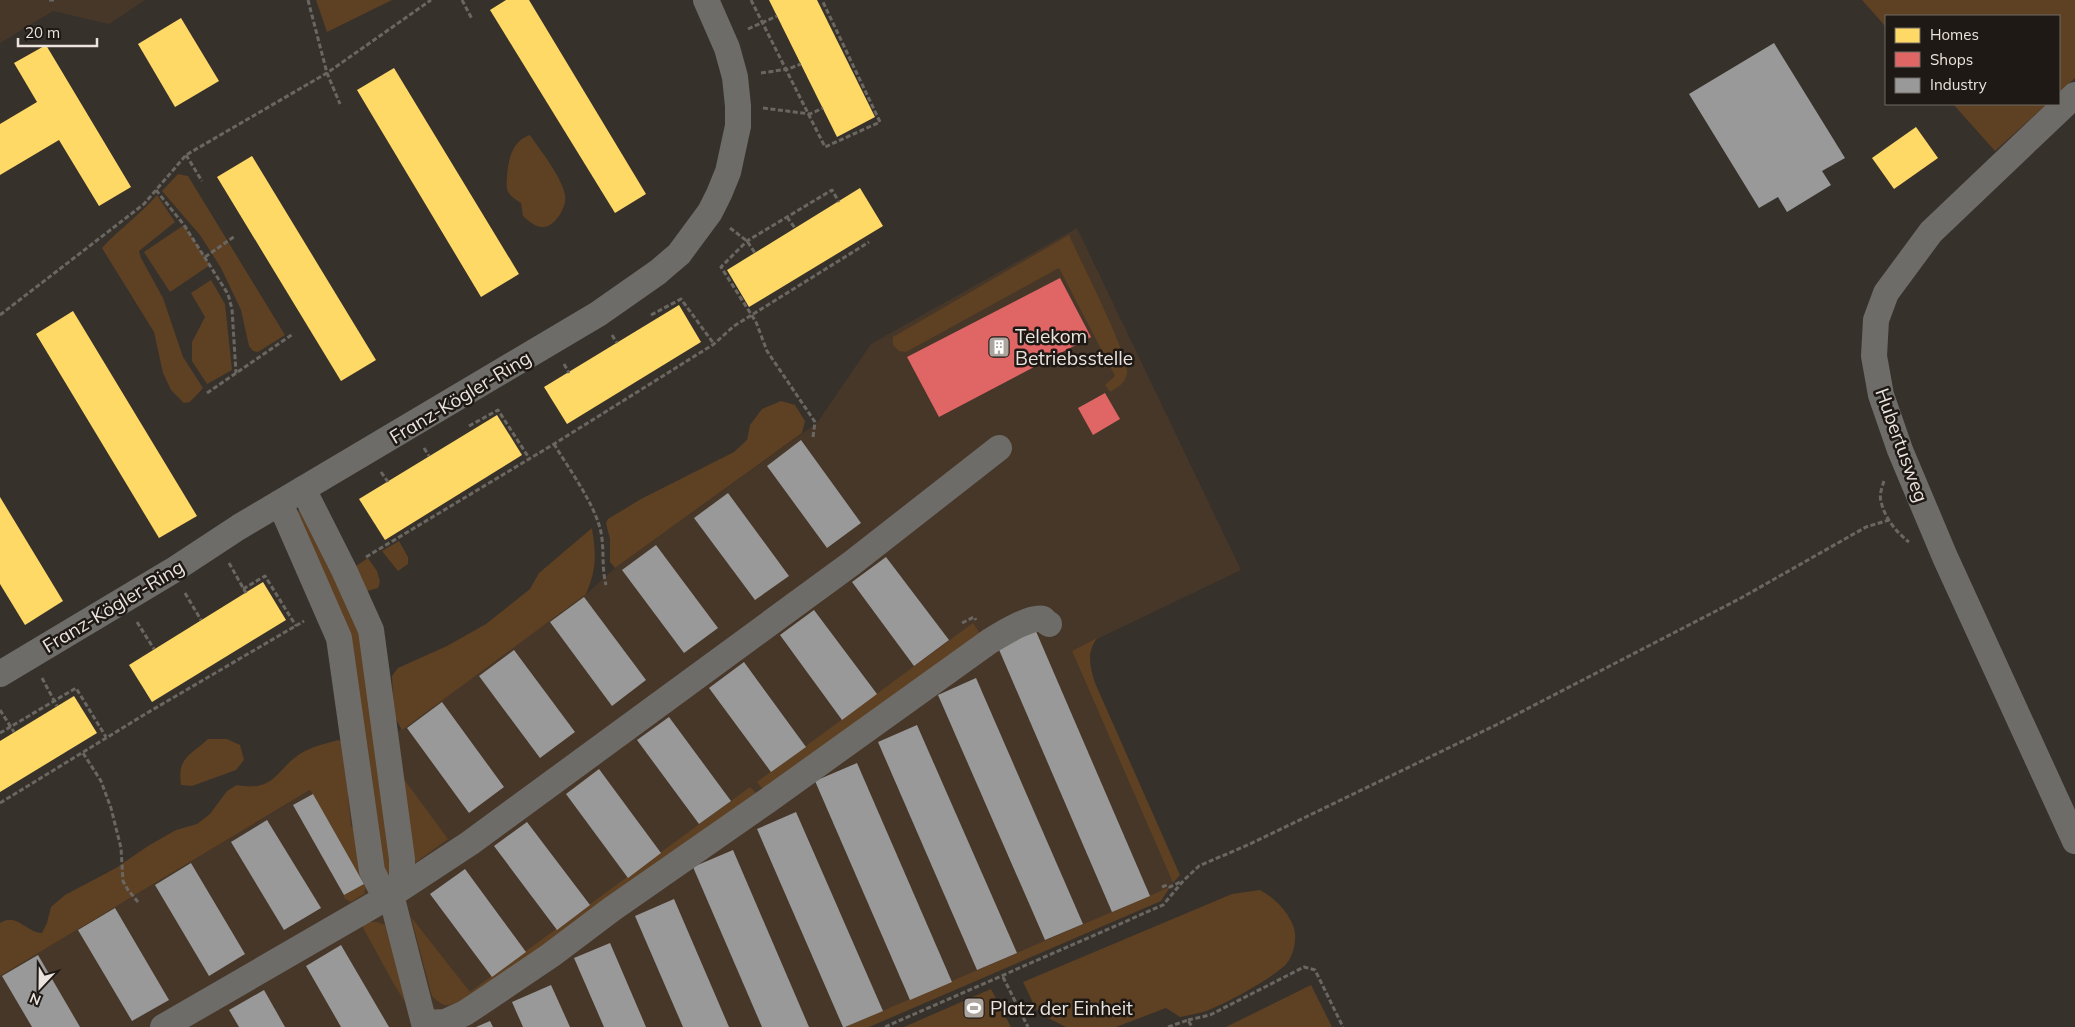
<svg xmlns="http://www.w3.org/2000/svg" width="2075" height="1027" font-family="Mulish,sans-serif">
<rect width="100%" height="100%" fill="#37312b"/>
<!-- built -->
<g fill="#473729">
<path d="M0 0H145L109 24 53 11 0 43Z"/>
<path d="M1077 228 1241 570 1072 651 1173 883 1161 901 869 1027H0V976L354 764 586 594 615 568 817 423 871 344Z"/>
</g>
<!-- green -->
<g fill="#5e4023">
<path d="M316 0H392L327 32Z"/>
<path d="M1862 0H2075V78L2059 93V16H1886V27Z"/>
<path d="M1953 104H2047L1995 151Z"/>
<path d="M530 135C540 150 562 177 565 195 567 206 558 220 550 225 539 231 531 223 523 216L521 203C516 200 509 196 507 189 506 186 507 181 507 177 508 160 512 141 530 135Z"/>
<path d="M178 174 188 176 285 335 258 352 253 351 249 346 241 310 221 268 200 235 162 191Z"/>
<path d="M157 195 175 222 139 251 141 258 163 298 183 357 203 388 190 402 184 403 171 390 163 373 154 332 102 248C119 229 140 215 157 195Z"/>
<path d="M184 225 210 265 170 292 144 252Z"/>
<path d="M1069 235C1079 258 1129 355 1127 373 1126 383 1118 387 1110 392L1105 385 1115 376 1059 268 906 352 899 351 893 345V337Z"/>
<path d="M211 280 225 304 232 370 207 384 192 361V342L205 317 191 293Z"/>
<path d="M781 401 795 405 805 421 802 433 615 568 610 562V539L606 523 608 519 641 499 734 452 747 440 750 425 762 409Z"/>
<path d="M299 510H304L361 637 392 876 386 881 364 757 296 516Z"/>
<path d="M592 528C596 555 597 568 586 594L402 730 394 716 392 676 398 668 447 646 486 624 530 589 539 573Z"/>
<path d="M399 541 408 557V564L398 571 382 551Z"/>
<path d="M368 558 377 571 380 582 378 588 367 591 353 568Z"/>
<path d="M973 623 981 635 764 791 757 782Z"/>
<path d="M1097 638C1086 654 1090 666 1095 683L1180 875 1173 883 1072 651Z"/>
<path d="M208 739H227L240 745 244 760 236 770 192 786 181 785C177 757 190 756 208 739Z"/>
<path d="M338 740 343 742 354 794 348 796 351 827H358L367 883 364 894 351 902 344 898V895L364 884 310 790 0 976V923C17 912 25 932 42 933L47 923 51 907 65 895 116 868 148 846 176 830 197 824 210 814 227 791 237 785C278 793 276 766 305 751 315 746 328 743 338 740Z"/>
<path d="M400 774 448 839 412 865Z"/>
<path d="M750 787 757 794 498 979C487 986 458 1007 445 1005 439 1003 436 1000 432 996L411 917 470 992Z"/>
<path d="M1170 887 1161 901 869 1027H845Z"/>
<path d="M1260 890C1274 898 1285 908 1292 923 1298 934 1295 953 1287 963 1277 976 1220 1007 1203 1012 1196 1014 1188 1015 1180 1017L1166 1008 1116 1027H1066L1048 1018 1036 1009 1023 982 1232 894Z"/>
<path d="M368 922H377L385 925 407 1005 395 986 361 924Z"/>
<path d="M1311 985 1332 1027H1226Z"/>
<path d="M991 989 1011 1027H904Z"/>
</g>
<!-- homes -->
<g fill="#ffd966">
<path d="M506 0H529L646 194 615 213 490 10Z"/>
<path d="M769 0H817L875 117 837 137Z"/>
<path d="M181 18 219 81 175 107 138 44Z"/>
<path d="M46 45 131 187 99 206 59 140 0 175V124L37 102 14 63Z"/>
<path d="M394 68 519 274 481 297 357 90Z"/>
<path d="M1916 127 1938 158 1894 189 1872 158Z"/>
<path d="M252 156 376 360 341 381 217 177Z"/>
<path d="M860 188 883 226 749 307 727 270Z"/>
<path d="M679 305 701 342 567 424 544 387Z"/>
<path d="M73 311 197 516 159 538 36 334Z"/>
<path d="M497 415 522 455 385 540 359 499Z"/>
<path d="M0 497 63 601 25 625 0 584Z"/>
<path d="M263 582 286 620 152 702 129 665Z"/>
<path d="M74 696 97 733 0 792V741Z"/>
</g>
<!-- shops -->
<g fill="#e06666">
<path d="M1060 278 1091 337 939 417 907 357Z"/>
<path d="M1105 393 1120 419 1093 435 1078 408Z"/>
</g>
<!-- industry -->
<g fill="#999">
<path d="M1774 43 1845 158 1822 171 1831 185 1787 212 1778 197 1759 208 1689 94Z"/>
<path d="M801 440 861 523 827 548 767 466Z"/>
<path d="M728 493 789 576 755 600 694 518Z"/>
<path d="M656 545 718 628 684 653 622 570Z"/>
<path d="M886 557 949 640 914 666 852 582Z"/>
<path d="M584 597 646 680 612 706 550 622Z"/>
<path d="M814 610 877 694 842 720 780 635Z"/>
<path d="M1035 629 1150 896 1112 912 997 645Z"/>
<path d="M514 650 575 732 540 758 479 676Z"/>
<path d="M744 662 806 747 771 772 709 688Z"/>
<path d="M976 678 1083 924 1045 940 938 695Z"/>
<path d="M442 702 504 787 469 813 407 728Z"/>
<path d="M669 717 731 801 699 824 637 740Z"/>
<path d="M917 725 1017 953 977 970 878 742Z"/>
<path d="M857 763 952 982 910 1000 815 781Z"/>
<path d="M599 769 661 853 628 878 566 794Z"/>
<path d="M313 794 364 884 344 895 293 805Z"/>
<path d="M796 812 883 1011 845 1027H843L757 829Z"/>
<path d="M267 820 321 908 284 930 231 842Z"/>
<path d="M527 822 590 905 557 930 494 846Z"/>
<path d="M733 850 809 1027H762L693 867Z"/>
<path d="M191 863 245 954 209 976 155 885Z"/>
<path d="M465 869 526 952 492 977 430 894Z"/>
<path d="M674 899 729 1027H683L635 916Z"/>
<path d="M115 908 169 1000 132 1021 78 930Z"/>
<path d="M610 943 646 1027H604L574 958Z"/>
<path d="M341 945 389 1027H341L306 966Z"/>
<path d="M38 955 80 1027H32L2 976Z"/>
<path d="M551 985 570 1027H523L512 1002Z"/>
<path d="M264 990 285 1027H239L229 1010Z"/>
<path d="M490 1021 493 1027H476Z"/>
</g>
<g fill="none" stroke-linecap="round" stroke-linejoin="round">
<!-- path -->
<g stroke="#6a6762" stroke-width="3" stroke-dasharray="5 2.5" stroke-linecap="butt">
<path d="M49 0H54"/>
<path d="M308 0 327 73 340 104"/>
<path d="M462 0 472 19"/>
<path d="M751 0 825 147 880 122 822 0"/>
<path d="M748 29 777 16"/>
<path d="M761 73 788 69 801 64"/>
<path d="M763 108 810 114 823 108"/>
<path d="M186 155 202 181"/>
<path d="M156 190 184 225 228 294 232 309 236 373"/>
<path d="M787 217 795 228"/>
<path d="M730 228 747 241 755 253"/>
<path d="M205 257 235 236"/>
<path d="M0 315 144 204 186 155 327 73 431 0"/>
<path d="M651 315 681 299 714 344"/>
<path d="M612 335 617 343"/>
<path d="M564 364 569 373"/>
<path d="M207 393 293 334"/>
<path d="M469 426 498 410 529 458"/>
<path d="M813 437 815 422 767 351 756 322 721 267 747 241 832 190 839 202"/>
<path d="M554 444C569 469 592 500 600 528 605 547 601 566 606 585"/>
<path d="M424 448 429 456"/>
<path d="M381 472 388 482"/>
<path d="M1884 481C1882 487 1879 495 1881 501 1884 517 1896 532 1909 542"/>
<path d="M366 557 554 444 714 344 734 326 869 242"/>
<path d="M229 563 246 593"/>
<path d="M243 589 265 576 296 626"/>
<path d="M185 593 201 620"/>
<path d="M137 622 154 649"/>
<path d="M962 623 974 617 976 620"/>
<path d="M42 678 57 706"/>
<path d="M0 710 14 732"/>
<path d="M0 733 76 688 106 737"/>
<path d="M83 753 101 781 111 808 121 848 123 881 128 890 138 902"/>
<path d="M0 803 147 713 304 621"/>
<path d="M1162 887 1167 885 1170 887 1182 881"/>
<path d="M1003 977 1028 1027"/>
<path d="M1188 1020 1210 1015 1304 967 1315 970 1343 1027"/>
<path d="M885 1027 1163 905 1184 880 1199 866 1252 843 1496 725 1741 598 1866 527 1889 520"/>
<path d="M1168 1027 1188 1020 1192 1027"/>
</g>
<!-- minor -->
<g stroke="#6e6c68" stroke-width="26">
<path d="M2075 95 1931 232 1886 293 1876 320 1874 356 1881 395 1900 450 1945 557 2075 841"/>
<path d="M303 489 344 570 371 630 402 859V879L391 895"/>
<path d="M280 503 339 638 372 871 380 887 391 895 425 1027"/>
<path d="M0 674 172 571 239 527 598 314 658 272 679 254 710 212 719 194 728 172 738 126V106L735 77 727 48 706 0"/>
<path d="M425 1023 445 1022 465 1013 492 995 551 955 612 909 767 801 990 641C1000 635 1032 615 1043 619 1043 619 1048 624 1049 624"/>
<path d="M163 1027 391 895 470 843 852 563 999 448"/>
</g>
</g>
<!-- icons -->
<defs>
<g id="building-square" transform="scale(1.125)"><rect x="-9" y="-9" width="18" height="18" rx="4" fill="#aca59f" stroke="#1f1915"/><path d="M-4-6H4V6H1V3H-1V6H-4ZM-2.5-4.3h1.7v1.8h-1.7ZM.8-4.3h1.7v1.8H.8ZM-2.5-1h1.7V.8h-1.7ZM.8-1h1.7V.8H.8Z" fill="#fff"/></g>
<g id="stadium-square" transform="scale(1.125)"><rect x="-9" y="-9" width="18" height="18" rx="4" fill="#aca59f" stroke="#1f1915"/><path d="M0-5a6.5 5 0 1 0 0 10a6.5 5 0 1 0 0-10ZM-3.5-1.8h7v3.6h-7Z" fill="#fff"/></g>
</defs>
<g fill-rule="evenodd">
<use href="#building-square" x="999" y="347"/>
<use href="#stadium-square" x="974" y="1008"/>
</g>
<g text-anchor="middle" stroke-width="5" stroke-linejoin="round" paint-order="stroke">
<!-- poi labels -->
<g font-size="19" fill="#ebe3dd" stroke="#1f1915" text-anchor="start">
<text x="1015" y="343">Telekom<tspan x="1015" dy="22">Betriebsstelle</tspan></text>
<text x="990" y="1015">Platz der Einheit</text>
</g>
<!-- street labels -->
<g font-size="19" fill="#ebe3dd" stroke="#1f1915">
<text transform="translate(460 397) rotate(-31)" y="7">Franz-Kögler-Ring</text>
<text transform="translate(1902 445) rotate(70)" y="7">Hubertusweg</text>
<text transform="translate(113 606) rotate(-31)" y="7">Franz-Kögler-Ring</text>
</g>
</g>
<!-- legend -->
<rect x="1885" y="15" width="175" height="90" fill="#1f1915" stroke="#716a65"/>
<rect x="1895" y="28" width="25" height="15" fill="#ffd966" stroke="#716a65"/>
<text x="1930" y="40" font-size="15" fill="#ebe3dd">Homes</text>
<rect x="1895" y="52" width="25" height="15" fill="#e06666" stroke="#716a65"/>
<text x="1930" y="65" font-size="15" fill="#ebe3dd">Shops</text>
<rect x="1895" y="78" width="25" height="15" fill="#999999" stroke="#716a65"/>
<text x="1930" y="90" font-size="15" fill="#ebe3dd">Industry</text>
<!-- north arrow -->
<g transform="translate(40 987) rotate(202)" stroke="#1f1915" stroke-width="4" paint-order="stroke">
<path d="M0-4L9 19L0 12L-9 19Z" fill="#ebe3dd"/>
<text y="-8" font-size="14" font-weight="bold" text-anchor="middle" fill="#ebe3dd">N</text>
</g>
<!-- scale -->
<path d="M18 38v8h79v-8" fill="none" stroke="#ebe3dd" stroke-width="2.5"/>
<text x="25" y="38" font-size="15" fill="#ebe3dd" stroke="#1f1915" stroke-width="4" paint-order="stroke">20 m</text>
</svg>
